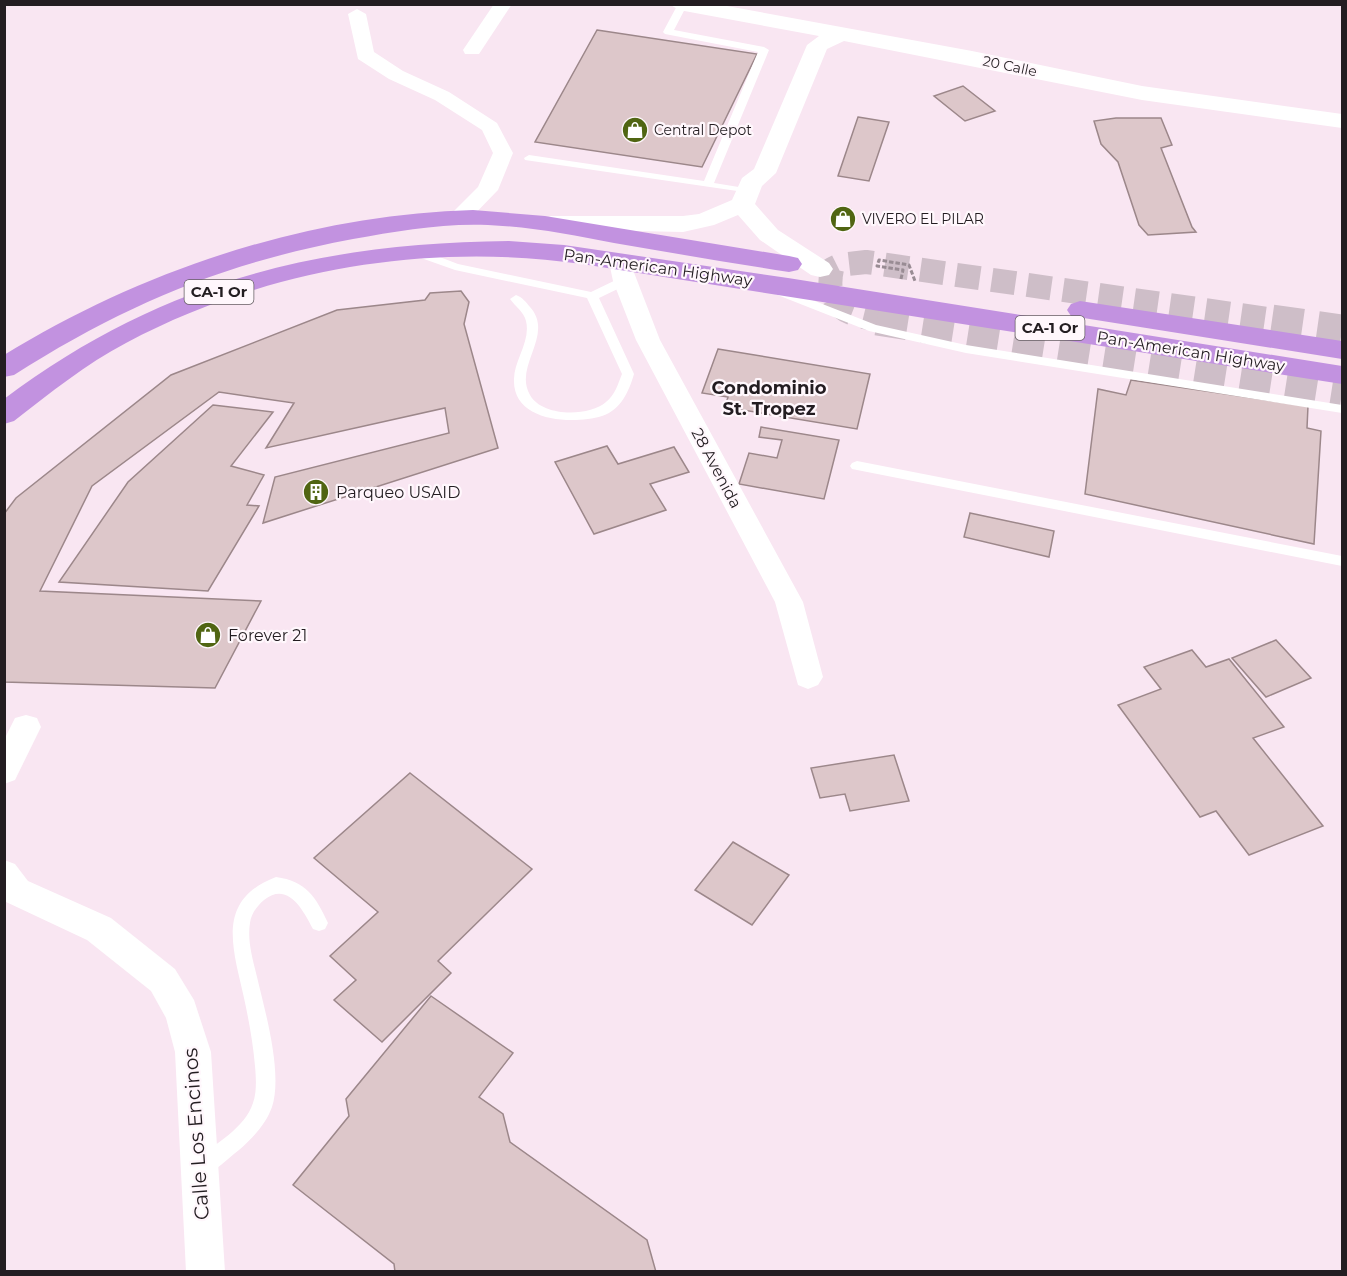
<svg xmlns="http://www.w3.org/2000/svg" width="1347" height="1276" font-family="Montserrat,sans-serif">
<rect width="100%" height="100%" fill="#f9e6f2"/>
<!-- building -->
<g fill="#ddc7ca" stroke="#9c878a" stroke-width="1.5">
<path d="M597 30 757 54 702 167 535 142Z"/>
<path d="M963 86 995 111 965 121 934 96Z"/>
<path d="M858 117 889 122 869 181 838 176Z"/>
<path d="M1116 118H1161L1172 145 1161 148 1192 227 1196 232 1148 235 1139 225 1118 162 1101 144 1094 121Z"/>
<path d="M461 291 469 302 464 324 498 448 263 523 275 477 449 433 445 408 266 448 294 403 219 392 92 486 40 591 261 601 215 688 4 682V514L16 498 171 375 337 310 425 300 430 293Z"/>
<path d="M718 349 870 374 857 429 725 407 728 397 702 393Z"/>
<path d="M1131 380 1308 406 1307 428 1321 431 1314 544 1085 494 1098 389 1126 395Z"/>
<path d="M213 405 273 412 231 466 264 475 247 505 259 506 208 591 59 582 128 482Z"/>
<path d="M761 427 839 440 824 499 739 484 749 453 777 458 782 440 759 437Z"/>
<path d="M607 446 618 464 674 447 689 472 650 484 666 510 594 534 555 462Z"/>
<path d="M970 513 1054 531 1049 557 964 537Z"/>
<path d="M1276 640 1311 678 1266 697 1232 658Z"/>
<path d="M1192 650 1206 667 1229 659 1284 727 1253 738 1323 826 1249 855 1216 811 1200 817 1118 705 1161 689 1144 667Z"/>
<path d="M894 755 909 801 850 811 845 794 820 798 811 768Z"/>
<path d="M410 773 532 869 438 961 451 973 382 1042 334 1000 356 980 330 956 378 912 314 858Z"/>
<path d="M733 842 789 875 752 925 695 890Z"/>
<path d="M431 996 513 1053 479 1097 503 1114 510 1142 647 1240 656 1272H395L394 1264 293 1185 349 1116 346 1099Z"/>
</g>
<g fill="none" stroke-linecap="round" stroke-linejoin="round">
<!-- trunk-tunnel-far1 -->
<path stroke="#cebec8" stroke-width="24" stroke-dasharray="24 12" stroke-linecap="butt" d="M887 321C853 316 823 311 832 269L840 265 866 262 1282 321"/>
<!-- trunk-tunnel -->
<g stroke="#cebec8" stroke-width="31" stroke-dasharray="31 15" stroke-linecap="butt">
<path d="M877 320 1342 393"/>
<path d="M1272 320 1342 330"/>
</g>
<!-- path -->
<path stroke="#998c94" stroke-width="3" stroke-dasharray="4.5 2" stroke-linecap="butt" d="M901 279 903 270 877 266 879 260 909 265 915 281"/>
<!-- service -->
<g fill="#fff" fill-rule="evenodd">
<path d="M678 4 687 5 674 30 764 47 769 50 714 183 751 189V193L525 160 524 158 529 155 704 181 758 52 665 34 663 32Z"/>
<path d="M411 246 458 264 591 292 620 278H628V284L599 298 634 374C629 391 621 410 602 416 572 425 512 422 514 379 514 360 531 341 526 321 524 312 515 306 510 299L516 295C522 297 526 302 530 307 555 335 513 366 530 395 542 417 589 417 606 402 615 395 618 384 622 374L587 298 455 270 407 253V247Z"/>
<path d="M779 287 876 325 966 345 1342 405V413L966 353 869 331 775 294V288Z"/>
<path d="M857 461 1342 556V566L852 469 850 466 852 463Z"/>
<path d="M276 877C306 881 316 897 328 923L325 929 319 931 313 929C303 910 288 881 264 900 257 906 251 914 250 923 247 941 253 960 257 977 265 1011 283 1073 272 1107 266 1124 252 1139 239 1150 227 1159 216 1171 202 1177L195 1174 192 1167 195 1160C215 1144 245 1128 253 1103 257 1092 256 1077 255 1066 253 1043 249 1021 244 998 233 948 215 900 276 877Z"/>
</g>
<!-- minor -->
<g fill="#fff" fill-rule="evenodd">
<path d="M494 4H512L479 54H465L463 50Z"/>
<path d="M357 9 366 14 374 52 403 71 449 92 497 123 513 153 498 190 466 223H450L447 218 478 187 493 153 482 130 435 100 389 79 358 59 348 14Z"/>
<path d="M620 255 628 257 660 340 803 602 823 677 818 685 808 689 798 685 775 602 636 340 613 281 609 262 612 257Z"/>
<path d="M26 715 37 718 41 727 15 780 4 784V740L15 718Z"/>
<path d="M4 860 15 864 28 881 111 918 175 969 194 1000 211 1052 225 1272H186L175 1052 166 1018 151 991 87 940 4 901Z"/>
</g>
<!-- secondary -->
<path fill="#fff" fill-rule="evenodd" d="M669 4H716L972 51 1142 86 1342 114V128L1142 100 844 41 827 49 776 173 762 186 755 204 778 230 829 263 833 269 829 275 820 277 811 275 760 240 738 215 714 225 683 232 542 229 538 224 542 219 551 216H683L699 214 732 200 742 178 754 169 807 45 819 36 679 10Z"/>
<!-- trunk -->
<g fill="#c292e0" fill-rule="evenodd">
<path d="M473 210 545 216 789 256 798 258 802 264 798 270 789 272C731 263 672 253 614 243 573 235 531 227 488 225 443 223 397 231 353 239 224 263 124 305 14 375L4 377V355C144 269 308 215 473 210Z"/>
<path d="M509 241 564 245 788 278 1342 366V384L582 264C427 242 265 269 126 343 86 364 50 393 14 421L4 424V399C159 282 318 243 509 241Z"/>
<path d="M1080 301 1342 341V359L1071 316 1067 310 1071 304Z"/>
</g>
</g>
<!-- icons -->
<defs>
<g id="shop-disc" transform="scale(1.35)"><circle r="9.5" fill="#506512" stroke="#fff7fc"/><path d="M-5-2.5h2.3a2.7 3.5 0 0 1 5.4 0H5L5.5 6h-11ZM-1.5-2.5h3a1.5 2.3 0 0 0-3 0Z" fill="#fff"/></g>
<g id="building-disc" transform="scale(1.35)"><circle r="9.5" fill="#506512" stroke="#fff7fc"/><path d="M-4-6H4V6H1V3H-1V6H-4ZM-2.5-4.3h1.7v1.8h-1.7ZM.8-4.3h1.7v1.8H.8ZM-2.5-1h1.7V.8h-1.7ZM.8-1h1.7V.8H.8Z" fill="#fff"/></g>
</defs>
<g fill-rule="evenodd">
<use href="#shop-disc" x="635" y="130"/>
<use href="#shop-disc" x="843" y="219"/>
<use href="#building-disc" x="316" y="492"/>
<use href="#shop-disc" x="208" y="635"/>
</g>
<g text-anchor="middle" stroke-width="4.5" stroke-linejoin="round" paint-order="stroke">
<!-- far-street labels -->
<g font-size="14" fill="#231d21" stroke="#fff7fc">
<text transform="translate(1010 66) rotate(12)" y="5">20 Calle</text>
</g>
<!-- far-poi labels -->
<g font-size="14" fill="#231d21" stroke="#fff7fc" text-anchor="start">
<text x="654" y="135">Central Depot</text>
<text x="862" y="224">VIVERO EL PILAR</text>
</g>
<!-- shield labels -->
<g fill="#fff7fc" stroke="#655e63" stroke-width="1.5">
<rect x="184.5" y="280" width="69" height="24" rx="4.5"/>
<rect x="1015.5" y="316" width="69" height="24" rx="4.5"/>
</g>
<g font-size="15" font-weight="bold" fill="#231d21">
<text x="219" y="297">CA-1 Or</text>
<text x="1050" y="333">CA-1 Or</text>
</g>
<!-- street labels -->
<g font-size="16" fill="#231d21" stroke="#fff7fc">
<text transform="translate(658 267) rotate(8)" y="6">Pan-American Highway</text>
<text transform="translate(1191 351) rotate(9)" y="6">Pan-American Highway</text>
<text transform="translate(717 468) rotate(62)" y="6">28 Avenida</text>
</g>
<!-- poi labels -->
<g font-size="16" fill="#231d21" stroke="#fff7fc" text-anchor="start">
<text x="336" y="498">Parqueo USAID</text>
<text x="228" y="641">Forever 21</text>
</g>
<!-- neighbourhood labels -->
<g font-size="18" font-weight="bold" fill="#231d21" stroke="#fff7fc">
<text x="769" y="394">Condominio<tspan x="769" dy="21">St. Tropez</tspan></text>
</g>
<!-- near-street labels -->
<g font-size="20" fill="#231d21" stroke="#fff7fc">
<text transform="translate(196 1134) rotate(-94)" y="7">Calle Los Encinos</text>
</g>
</g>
<!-- border -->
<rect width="1347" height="1276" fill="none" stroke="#231d21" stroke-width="12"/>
</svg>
